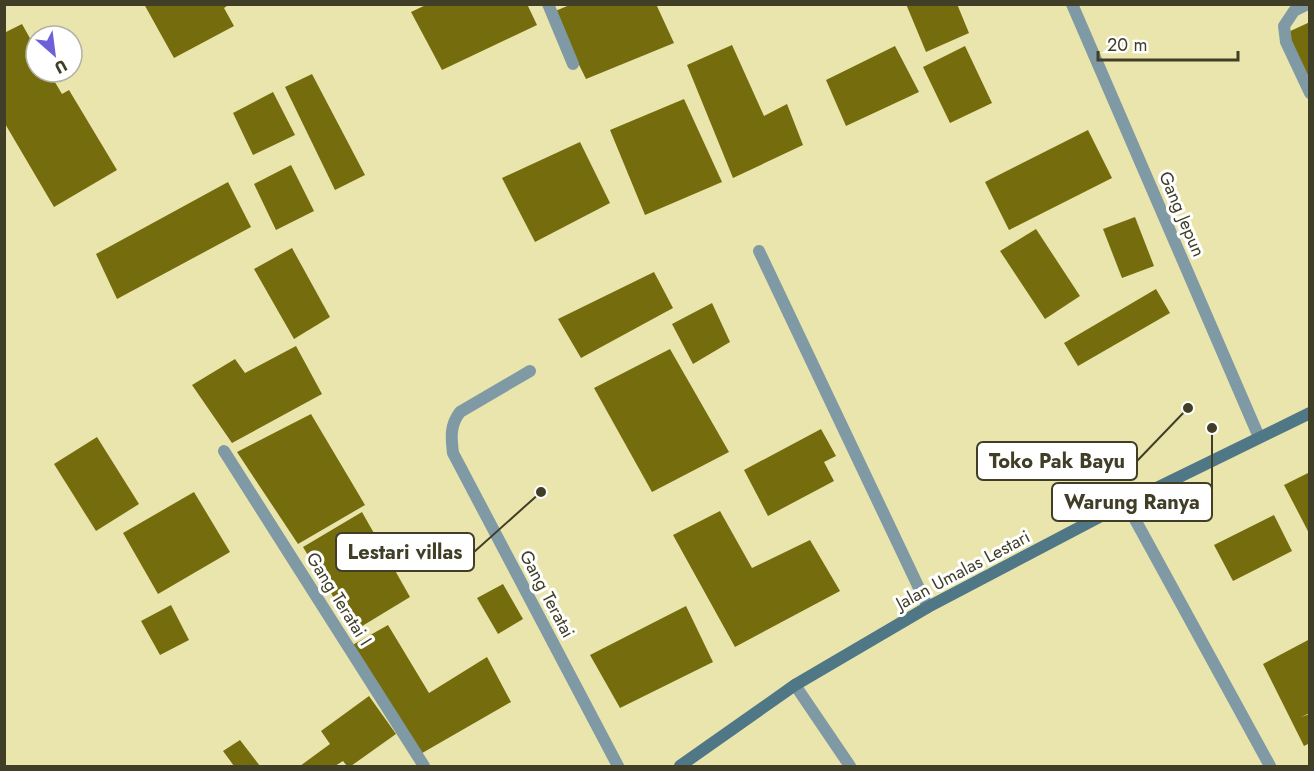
<svg xmlns="http://www.w3.org/2000/svg" width="1314" height="771" font-family="Jost,sans-serif">
<rect width="100%" height="100%" fill="#eae5ac"/>
<!-- building -->
<g fill="#756d0d">
<path d="M144 4H230L224 8 234 26 174 58Z"/>
<path d="M428 4H527L537 25 442 70 411 12Z"/>
<path d="M572 4H656L674 43 586 79 553 12Z"/>
<path d="M906 4H957L969 33 926 52Z"/>
<path d="M1310 22V85L1286 33Z"/>
<path d="M22 24 36 49V72H49L62 94 69 90 117 170 54 207 4 122V33Z"/>
<path d="M732 45 764 116 787 104 803 145 733 178 687 65Z"/>
<path d="M895 46 919 92 846 126 826 80Z"/>
<path d="M965 46 992 103 950 123 923 67Z"/>
<path d="M312 74 365 175 335 190 285 87Z"/>
<path d="M273 92 295 135 253 155 233 113Z"/>
<path d="M684 99 722 182 645 215 610 130Z"/>
<path d="M1088 130 1112 178 1009 230 985 182Z"/>
<path d="M580 142 610 203 535 242 502 178Z"/>
<path d="M291 165 314 211 276 230 254 184Z"/>
<path d="M228 182 251 227 117 299 96 254Z"/>
<path d="M1135 217 1154 266 1122 278 1103 229Z"/>
<path d="M1036 229 1080 296 1045 319 1000 251Z"/>
<path d="M292 248 330 317 294 339 254 269Z"/>
<path d="M654 272 673 308 581 358 558 319Z"/>
<path d="M1156 289 1170 313 1078 366 1064 343Z"/>
<path d="M712 303 730 342 693 364 672 324Z"/>
<path d="M296 346 322 394 232 443 192 385 235 359 245 373Z"/>
<path d="M670 349 729 452 652 492 594 388Z"/>
<path d="M311 414 365 505 298 544 237 452Z"/>
<path d="M821 429 836 456 824 462 834 481 768 516 744 470Z"/>
<path d="M97 437 139 504 96 531 54 464Z"/>
<path d="M1310 472V535L1284 485Z"/>
<path d="M194 492 230 552 158 594 123 533Z"/>
<path d="M720 511 752 568 810 540 840 591 735 647 673 535Z"/>
<path d="M362 512 410 597 354 631 303 547Z"/>
<path d="M1274 515 1292 551 1233 581 1214 545Z"/>
<path d="M503 584 523 619 498 634 477 598Z"/>
<path d="M171 605 189 640 160 655 141 621Z"/>
<path d="M686 606 713 662 620 708 590 655Z"/>
<path d="M388 625 429 693 487 657 511 702 417 756 349 647Z"/>
<path d="M1310 639V713L1301 717 1310 714V743L1304 746 1263 664Z"/>
<path d="M369 696 396 734 351 766H347L343 761 335 766H300L330 744 321 731Z"/>
<path d="M240 740 260 766H234L223 751Z"/>
</g>
<g fill="none" stroke-linecap="round" stroke-linejoin="round">
<!-- street -->
<g stroke="#809aa5" stroke-width="12">
<path d="M548 4 573 64"/>
<path d="M1072 4 1259 437"/>
<path d="M1308 4 1294 11 1284 26 1286 42 1310 93"/>
<path d="M759 251 928 607"/>
<path d="M530 371 460 412C450 425 451 437 453 453L618 766"/>
<path d="M224 451 424 766"/>
<path d="M1126 503 1270 766"/>
<path d="M795 685 850 766"/>
</g>
<!-- secondary -->
<path stroke="#507786" stroke-width="12" d="M680 766 795 685 928 607 1126 503 1310 413"/>
</g>
<g text-anchor="middle" stroke-width="6" stroke-linejoin="round" paint-order="stroke">
<!-- street labels -->
<g font-size="18" fill="#403e27" stroke="#fff">
<text transform="translate(1182 214) rotate(67)" y="6">Gang Jepun</text>
<text transform="translate(963 570) rotate(-28)" y="6">Jalan Umalas Lestari</text>
<text transform="translate(547 594) rotate(62)" y="6">Gang Teratai</text>
<text transform="translate(339 599) rotate(58)" y="6">Gang Teratai I</text>
</g>
</g>
<!-- callouts -->
<path fill="none" stroke="#403e27" stroke-width="2" d="M1188 408L1137 461M1212 428L1212 502M541 492L474 552"/>
<g fill="#403e27" stroke="#fff" stroke-width="2">
<circle cx="1188" cy="408" r="6"/>
<circle cx="1212" cy="428" r="6"/>
<circle cx="541" cy="492" r="6"/>
</g>
<g fill="#fff" stroke="#403e27" stroke-width="2">
<rect x="977" y="442" width="160" height="38" rx="6"/>
<rect x="1052" y="483" width="160" height="38" rx="6"/>
<rect x="336" y="533" width="138" height="38" rx="6"/>
</g>
<g font-size="20" text-anchor="middle" font-weight="bold" fill="#403e27">
<text x="1057" y="468">Toko Pak Bayu</text>
<text x="1132" y="509">Warung Ranya</text>
<text x="405" y="559">Lestari villas</text>
</g>
<!-- border -->
<rect width="1314" height="771" fill="none" stroke="#403e27" stroke-width="12"/>
<!-- north arrow -->
<g transform="translate(54 54) rotate(152)"><circle r="28" fill="#ffffff" stroke="#b3b2a9" stroke-width="1.5"/>
<path d="M0-4.5L10 22L0 15L-10 22Z" fill="#6d60da"/>
<text y="-9" font-size="16" font-weight="bold" text-anchor="middle" fill="#403e27">U</text>
</g>
<!-- scale -->
<path d="M1098 51v9h140v-9" fill="none" stroke="#403e27" stroke-width="3"/>
<text x="1107" y="51" font-size="18" fill="#403e27" stroke="#ffffff" stroke-width="4.5" paint-order="stroke">20 m</text>
</svg>
